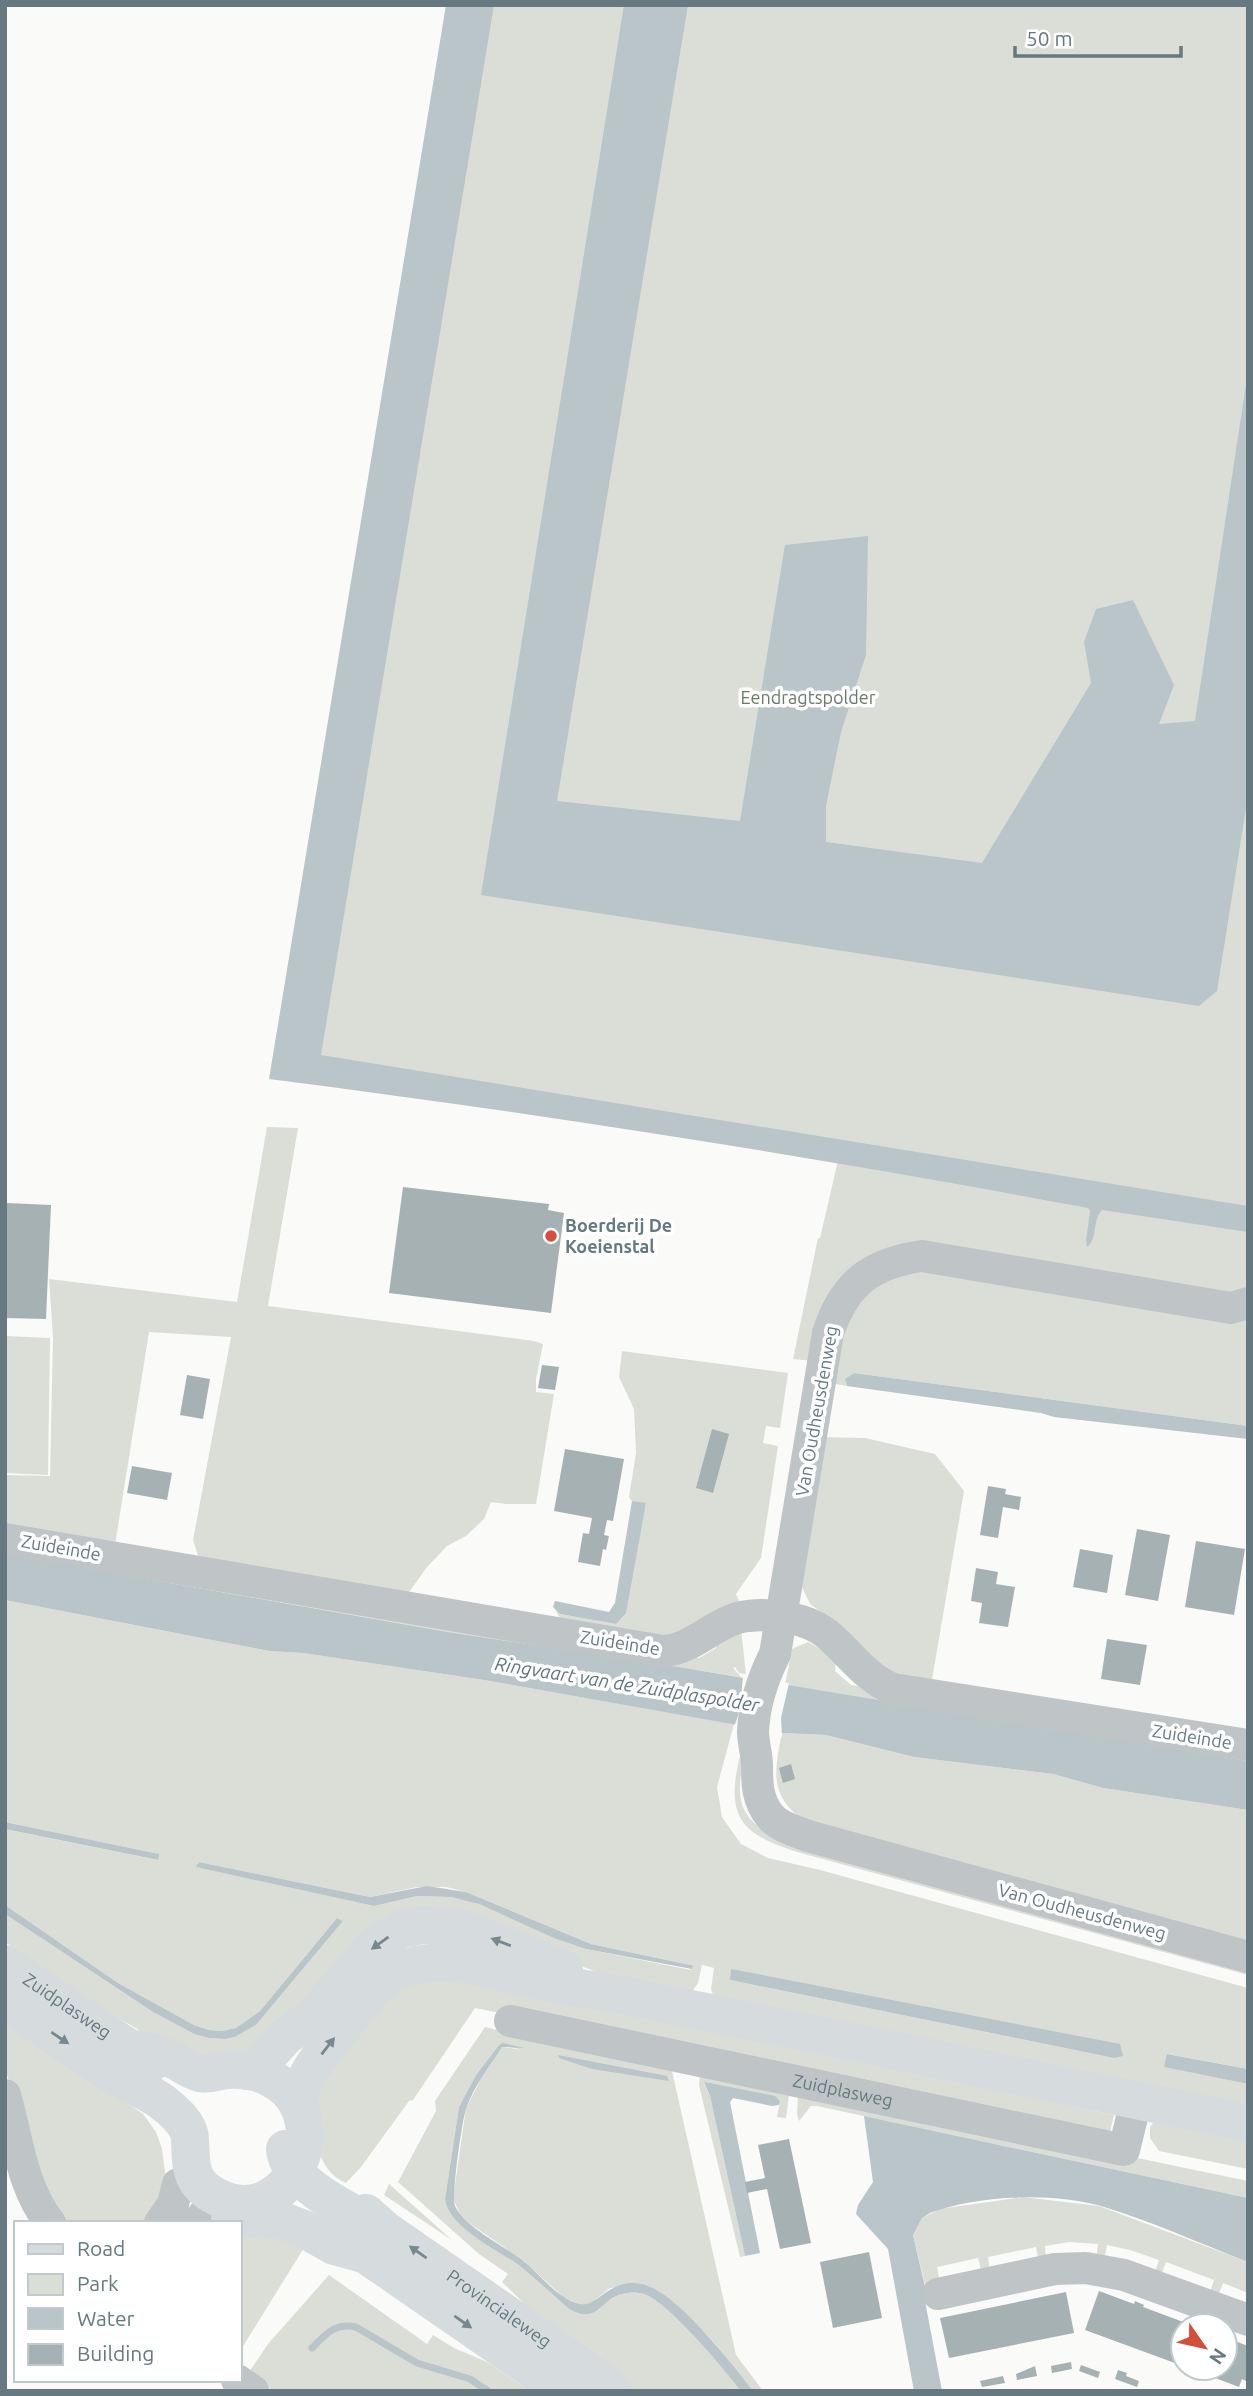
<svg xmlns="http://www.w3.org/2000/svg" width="1253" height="2396" font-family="Ubuntu,sans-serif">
<rect width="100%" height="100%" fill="#fafaf8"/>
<!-- green -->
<g fill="#dbded7" fill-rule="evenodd">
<path d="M473 5H1248V1426L854 1373 846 1379 847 1386 830 1383 833 1363 793 1359 818 1238H820L840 1152 302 1068Z"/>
<path d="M267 1127 298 1128 268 1306 534 1341 543 1344 536 1379V1392L554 1394 536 1504H506L491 1502 484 1519 466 1536 447 1546 427 1567 407 1595 201 1565 193 1540 231 1337 149 1332 115 1545 5 1530V1475L50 1476 53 1337 49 1279 237 1302Z"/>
<path d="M5 1336 50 1338 48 1475 5 1473Z"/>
<path d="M622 1351 788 1373 780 1428 766 1426 763 1443 778 1446 761 1558 736 1594 740 1603 673 1640 566 1627 555 1610 560 1614 616 1624 646 1504 632 1501 629 1497 636 1453 634 1409 619 1377Z"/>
<path d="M820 1437 865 1438 935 1454 964 1491 931 1686 883 1676 832 1620 810 1604 800 1583Z"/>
<path d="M234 1594 699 1658 716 1648 719 1637 741 1629 746 1674 739 1673 735 1667 733 1668 741 1677 448 1632Z"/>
<path d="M5 1600 269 1651 303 1653 484 1680 734 1724 717 1787 722 1817 741 1844 768 1858 820 1870 1248 1988V2069L1168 2054 1165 2067 1248 2084V2110L713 1995 711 1989 714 1968 702 1965 698 1983 691 1993 618 1980 448 1916 255 2055H182L101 2008 5 1942V1914L153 2012 194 2034 208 2038 225 2039 235 2037 256 2025 343 1921 337 1918 260 2011 236 2028 222 2031 209 2030 194 2025 118 1983 5 1905V1829L157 1860 158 1854 5 1822ZM199 1862 370 1897 417 1887H446L466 1892 591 1944 690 1965 691 1970 586 1949 556 1939 491 1909 468 1900 451 1897 417 1896 374 1906 197 1867ZM731 1970 1114 2058 730 1980Z"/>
<path d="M808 1642 836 1658 835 1671 851 1685 1248 1755V1761L785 1685 792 1649Z"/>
<path d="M782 1733 826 1735 914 1757 1053 1774 1103 1788 1248 1810V1945L810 1825C770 1798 773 1777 782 1733Z"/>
<path d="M740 1756H744C738 1790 734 1811 766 1832L1248 1968V1975L808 1855C747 1837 723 1824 740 1756Z"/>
<path d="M430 1971 1114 2115 1110 2131 706 2055 475 2008 413 2100 409 2101 361 2167 346 2183C315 2170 315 2132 310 2102L374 2002Z"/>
<path d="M5 2016 143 2114 156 2132 162 2149 167 2188 148 2223H64L54 2210 12 2086 5 2071Z"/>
<path d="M485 2027 672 2071 736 2355 763 2391H753L712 2340 660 2292 648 2286 610 2288 591 2303 584 2305 574 2302 563 2297 524 2261 469 2223 460 2214 453 2199 466 2108 481 2079 502 2047 524 2050 499 2045 476 2075 459 2107 445 2199C457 2232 493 2246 520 2266 537 2280 553 2295 569 2309 595 2323 601 2300 622 2294 629 2292 637 2292 644 2294 669 2303 723 2368 741 2391H629L545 2324 502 2282 508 2274 479 2254 398 2182 436 2111 435 2101Z"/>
<path d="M700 2074 789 2095 786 2118 777 2117 780 2101 704 2083 710 2096 745 2256 740 2257 699 2085Z"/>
<path d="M825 2093 1248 2181V2198L817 2106H811L799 2121 797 2114 798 2095Z"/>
<path d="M1154 2122 1248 2135V2169L1159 2151 1150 2138V2127Z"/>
<path d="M389 2184 452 2240 384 2195Z"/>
<path d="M1023 2197 1099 2206 1248 2262V2293L1223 2283 1217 2299 1209 2296 1214 2280 1166 2262 1160 2278 1154 2275 1159 2260 1130 2250 1107 2245 1104 2262 1096 2260 1098 2244 1069 2242 1045 2246 1046 2261 1039 2262 1036 2247 988 2257 990 2272 982 2274 978 2258 937 2267 940 2283 925 2285 913 2235 922 2218 940 2209Z"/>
<path d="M240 2229 307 2243 240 2351Z"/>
<path d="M329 2275 427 2344 433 2335 454 2348 487 2362 530 2391H274L247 2375 268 2344Z"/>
</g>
<!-- water -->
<g fill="#b9c5c8">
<path d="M446 5H494L321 1055 1248 1206V1232L1102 1210C1092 1220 1098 1239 1087 1247L1086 1241 1090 1211 1088 1208C817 1157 543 1114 269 1079Z"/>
<path d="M624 5H688L557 801 740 821 785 545 868 536 866 655 841 732 826 806V842L982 863 1091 683 1084 642 1096 609 1133 600 1174 685 1159 724 1195 721 1248 371V795L1217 991 1199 1006 481 895Z"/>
<path d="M854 1373 1248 1426V1439L1054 1417 1041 1413 847 1386 845 1379Z"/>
<path d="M632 1501 646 1503 626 1613 616 1624 560 1614 553 1607 555 1601 609 1612 615 1603Z"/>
<path d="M5 1554 448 1632 666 1665 1248 1761V1810L1103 1788 1053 1774 914 1757 826 1735 782 1733 484 1680 303 1653 269 1651 5 1600Z"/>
<path d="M5 1822 159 1854 158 1860 5 1829Z"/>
<path d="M199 1862 370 1897 427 1886 466 1892 591 1944 690 1965 693 1966 692 1969 586 1949 556 1939 479 1904 451 1897 417 1896 374 1906 196 1867Z"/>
<path d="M5 1905 118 1983 194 2025 209 2030 222 2031 236 2028 260 2011 337 1918 343 1921 256 2025 235 2037 225 2039 208 2038 194 2034 153 2012 5 1914Z"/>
<path d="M731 1969 1120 2044 1123 2056 1114 2058 730 1980Z"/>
<path d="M503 2043 525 2048 502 2047C490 2066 475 2085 467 2106 462 2118 451 2198 455 2206 465 2227 502 2245 521 2259 540 2273 555 2298 580 2304 599 2308 611 2273 648 2286 678 2296 733 2364 753 2391H741C723 2368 669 2303 644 2294 637 2292 629 2292 622 2294 599 2300 598 2325 569 2309 553 2295 537 2280 520 2266 498 2250 449 2228 445 2199L459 2107 476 2075 499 2045Z"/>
<path d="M1167 2054 1248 2069V2084L1164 2067Z"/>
<path d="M558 2055 667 2076 669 2081 592 2069 559 2058Z"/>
<path d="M704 2082 775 2096 780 2101 779 2105 772 2106 733 2098 730 2102 760 2253 745 2256 710 2096Z"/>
<path d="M864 2116 1248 2198V2262C1199 2243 1151 2221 1101 2206 1053 2192 977 2195 930 2213L922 2218 913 2235 928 2300 925 2301 942 2391H914L888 2249 856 2214 858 2205 873 2182Z"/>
</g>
<!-- pier -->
<path fill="#fafaf8" d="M743 1676 789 1683 781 1718 782 1737 734 1727 740 1710Z"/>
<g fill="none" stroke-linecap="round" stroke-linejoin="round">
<!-- stream -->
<path stroke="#b9c5c8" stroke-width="7" d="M312 2348C326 2334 335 2322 356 2327L417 2363 470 2379 488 2391"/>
</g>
<!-- building -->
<g fill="#a6b1b4">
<path d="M403 1187 549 1204 548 1210 564 1213 551 1313 389 1293Z"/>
<path d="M7 1203 51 1205 46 1319 5 1318Z"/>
<path d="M542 1365 559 1367 555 1390 538 1388Z"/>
<path d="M187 1375 210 1379 203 1419 180 1415Z"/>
<path d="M712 1429 729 1434 713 1493 696 1488Z"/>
<path d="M565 1449 624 1459 613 1521 607 1520 604 1535 609 1536 606 1550 603 1549 600 1566 578 1562 583 1533 589 1534 592 1518 554 1511Z"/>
<path d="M132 1466 172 1473 167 1500 127 1493Z"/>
<path d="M988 1486 1006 1489 1005 1494 1021 1497 1019 1510 1003 1507 998 1538 980 1535Z"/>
<path d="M1137 1529 1170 1535 1158 1601 1125 1595Z"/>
<path d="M1196 1541 1245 1549 1234 1615 1185 1607Z"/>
<path d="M1080 1549 1113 1555 1107 1593 1073 1587Z"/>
<path d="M976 1568 998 1572 996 1584 1015 1587 1008 1627 979 1623 982 1603 971 1601Z"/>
<path d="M1107 1639 1147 1645 1140 1685 1101 1679Z"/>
<path d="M791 1764 795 1779 783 1783 779 1768Z"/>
<path d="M789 2139 811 2243 780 2249 767 2189 747 2193 745 2182 765 2178 758 2145Z"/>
<path d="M869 2252 882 2318 833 2328 820 2262Z"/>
<path d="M1099 2291 1134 2304 1135 2301 1144 2305 1143 2307 1194 2326H1183V2366L1085 2330Z"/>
<path d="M1066 2292 1074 2333 949 2358 940 2318Z"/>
<path d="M1225 2337 1248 2346V2382L1242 2379 1239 2387 1189 2368H1225Z"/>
<path d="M1071 2362 1072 2369 1052 2373 1051 2366Z"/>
<path d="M1081 2365 1100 2372 1098 2378 1079 2371Z"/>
<path d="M1035 2366 1037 2376 1017 2380 1016 2374Z"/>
<path d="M1118 2370 1127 2373 1126 2376 1139 2381 1137 2387 1115 2379Z"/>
<path d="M1003 2376 1005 2383 982 2387 980 2381Z"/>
</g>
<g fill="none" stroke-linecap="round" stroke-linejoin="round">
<!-- minor -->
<g stroke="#bfc5c7" stroke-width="32">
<path d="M1248 1303 1231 1308 922 1256C871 1263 844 1284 828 1333L775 1654C763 1678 754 1705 753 1732 753 1743 757 1754 757 1765 757 1783 757 1800 770 1816 779 1827 795 1831 808 1836L1248 1957"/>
<path d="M5 1539 663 1651C694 1650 717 1619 748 1616 773 1613 807 1618 827 1634 849 1652 865 1678 893 1689L1248 1745"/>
<path id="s1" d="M510 2021 1124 2150 1136 2101"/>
<path d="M5 2095C18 2140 21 2185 50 2223"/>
<path d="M160 2223 173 2204 178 2184"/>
<path d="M197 2223 206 2212"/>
<path d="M938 2294 1055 2269 1086 2268 1124 2275 1248 2320"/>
<path d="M237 2380 253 2391"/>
</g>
<!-- major -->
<g stroke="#d6dcde" stroke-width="38">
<path id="s2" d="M5 1964 151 2063"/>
<path d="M5 2001C42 2026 77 2054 115 2076 135 2087 157 2095 174 2112 181 2118 190 2129 190 2139 191 2165 189 2183 217 2197 290 2234 344 2112 268 2077 256 2071 240 2069 226 2070 217 2071 210 2075 200 2073 191 2071 184 2065 176 2061 161 2054 147 2049 131 2049"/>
<path d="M247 2071 259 2065 286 2036 311 2018 374 1946 401 1929 422 1925 463 1928 564 1969"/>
<path d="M298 2105C302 2074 323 2053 342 2028 356 2010 377 1980 398 1971 445 1949 501 1975 549 1983 570 1987 591 1990 613 1993L1248 2123"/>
<path d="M285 2149C287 2184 356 2215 384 2229"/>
<path id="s3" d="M366 2213 384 2229 604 2382 613 2391"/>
<path d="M230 2220 258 2218 280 2220 304 2229 334 2246 367 2255"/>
<path d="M346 2241 563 2391"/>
</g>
</g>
<!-- one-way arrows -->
<defs><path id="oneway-solid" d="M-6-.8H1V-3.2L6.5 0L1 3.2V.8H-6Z" transform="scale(1.75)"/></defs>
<g fill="#77888e">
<use href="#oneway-solid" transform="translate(501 1942) rotate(-159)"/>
<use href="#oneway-solid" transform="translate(380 1943) rotate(144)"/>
<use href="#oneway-solid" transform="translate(60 2038) rotate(34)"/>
<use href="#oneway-solid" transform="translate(328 2046) rotate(-52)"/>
<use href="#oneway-solid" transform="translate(418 2252) rotate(-145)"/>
<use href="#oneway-solid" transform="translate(463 2322) rotate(35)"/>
</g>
<!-- markers -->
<circle fill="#d54e3c" stroke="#fff" stroke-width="2.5" cx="551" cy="1236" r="7"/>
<g text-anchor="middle" stroke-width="7" stroke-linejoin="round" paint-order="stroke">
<!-- park labels -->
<g font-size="18" fill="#6b7966" stroke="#fff">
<text x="808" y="704">Eendragtspolder</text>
</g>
<!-- poi labels -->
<g font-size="18" font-weight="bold" fill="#667980" stroke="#fff" text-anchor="start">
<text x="565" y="1232">Boerderij De<tspan x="565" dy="21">Koeienstal</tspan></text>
</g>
<!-- street labels -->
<g font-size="18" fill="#667980" stroke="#fff">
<text transform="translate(817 1411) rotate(-80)" y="6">Van Oudheusdenweg</text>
<text transform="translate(61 1548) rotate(10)" y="6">Zuideinde</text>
<text transform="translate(620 1643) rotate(9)" y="6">Zuideinde</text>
<text transform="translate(1192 1737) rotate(9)" y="6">Zuideinde</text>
<text transform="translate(1082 1912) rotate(15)" y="6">Van Oudheusdenweg</text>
<text dy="6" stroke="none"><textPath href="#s2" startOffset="75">Zuidplasweg</textPath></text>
<text dy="6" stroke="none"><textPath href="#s1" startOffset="340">Zuidplasweg</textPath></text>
<text dy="6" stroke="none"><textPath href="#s3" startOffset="164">Provincialeweg</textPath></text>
</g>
<!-- water labels -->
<g font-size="19" font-style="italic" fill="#62767a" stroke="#fff">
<text transform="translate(627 1684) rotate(9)" y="7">Ringvaart van de Zuidplaspolder</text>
</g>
</g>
<!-- border -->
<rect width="1253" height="2396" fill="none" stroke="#667980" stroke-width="14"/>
<!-- legend -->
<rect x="14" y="2221" width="228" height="161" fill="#ffffff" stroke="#c2c9cc" stroke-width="2"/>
<rect x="28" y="2244" width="35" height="10" fill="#d6dcde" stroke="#c2c9cc" stroke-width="2"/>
<text x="77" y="2256" font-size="21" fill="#667980">Road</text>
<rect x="28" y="2274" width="35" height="21" fill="#dbded7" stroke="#c2c9cc" stroke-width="2"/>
<text x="77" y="2291" font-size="21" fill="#667980">Park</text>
<rect x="28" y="2308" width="35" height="21" fill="#b9c5c8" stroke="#c2c9cc" stroke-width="2"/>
<text x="77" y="2326" font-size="21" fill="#667980">Water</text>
<rect x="28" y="2344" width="35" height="21" fill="#a6b1b4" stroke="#c2c9cc" stroke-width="2"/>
<text x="77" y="2361" font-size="21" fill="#667980">Building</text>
<!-- north arrow -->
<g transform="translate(1204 2347) rotate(124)"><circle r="33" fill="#ffffff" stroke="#c2c9cc" stroke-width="2"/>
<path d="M0-5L12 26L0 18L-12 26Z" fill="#d54e3c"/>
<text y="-10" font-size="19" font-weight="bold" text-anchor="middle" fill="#667980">N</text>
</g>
<!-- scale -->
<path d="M1015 46v10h166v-10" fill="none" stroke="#667980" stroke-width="3.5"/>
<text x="1026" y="46" font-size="21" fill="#667980" stroke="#ffffff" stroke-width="5" paint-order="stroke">50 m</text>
</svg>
